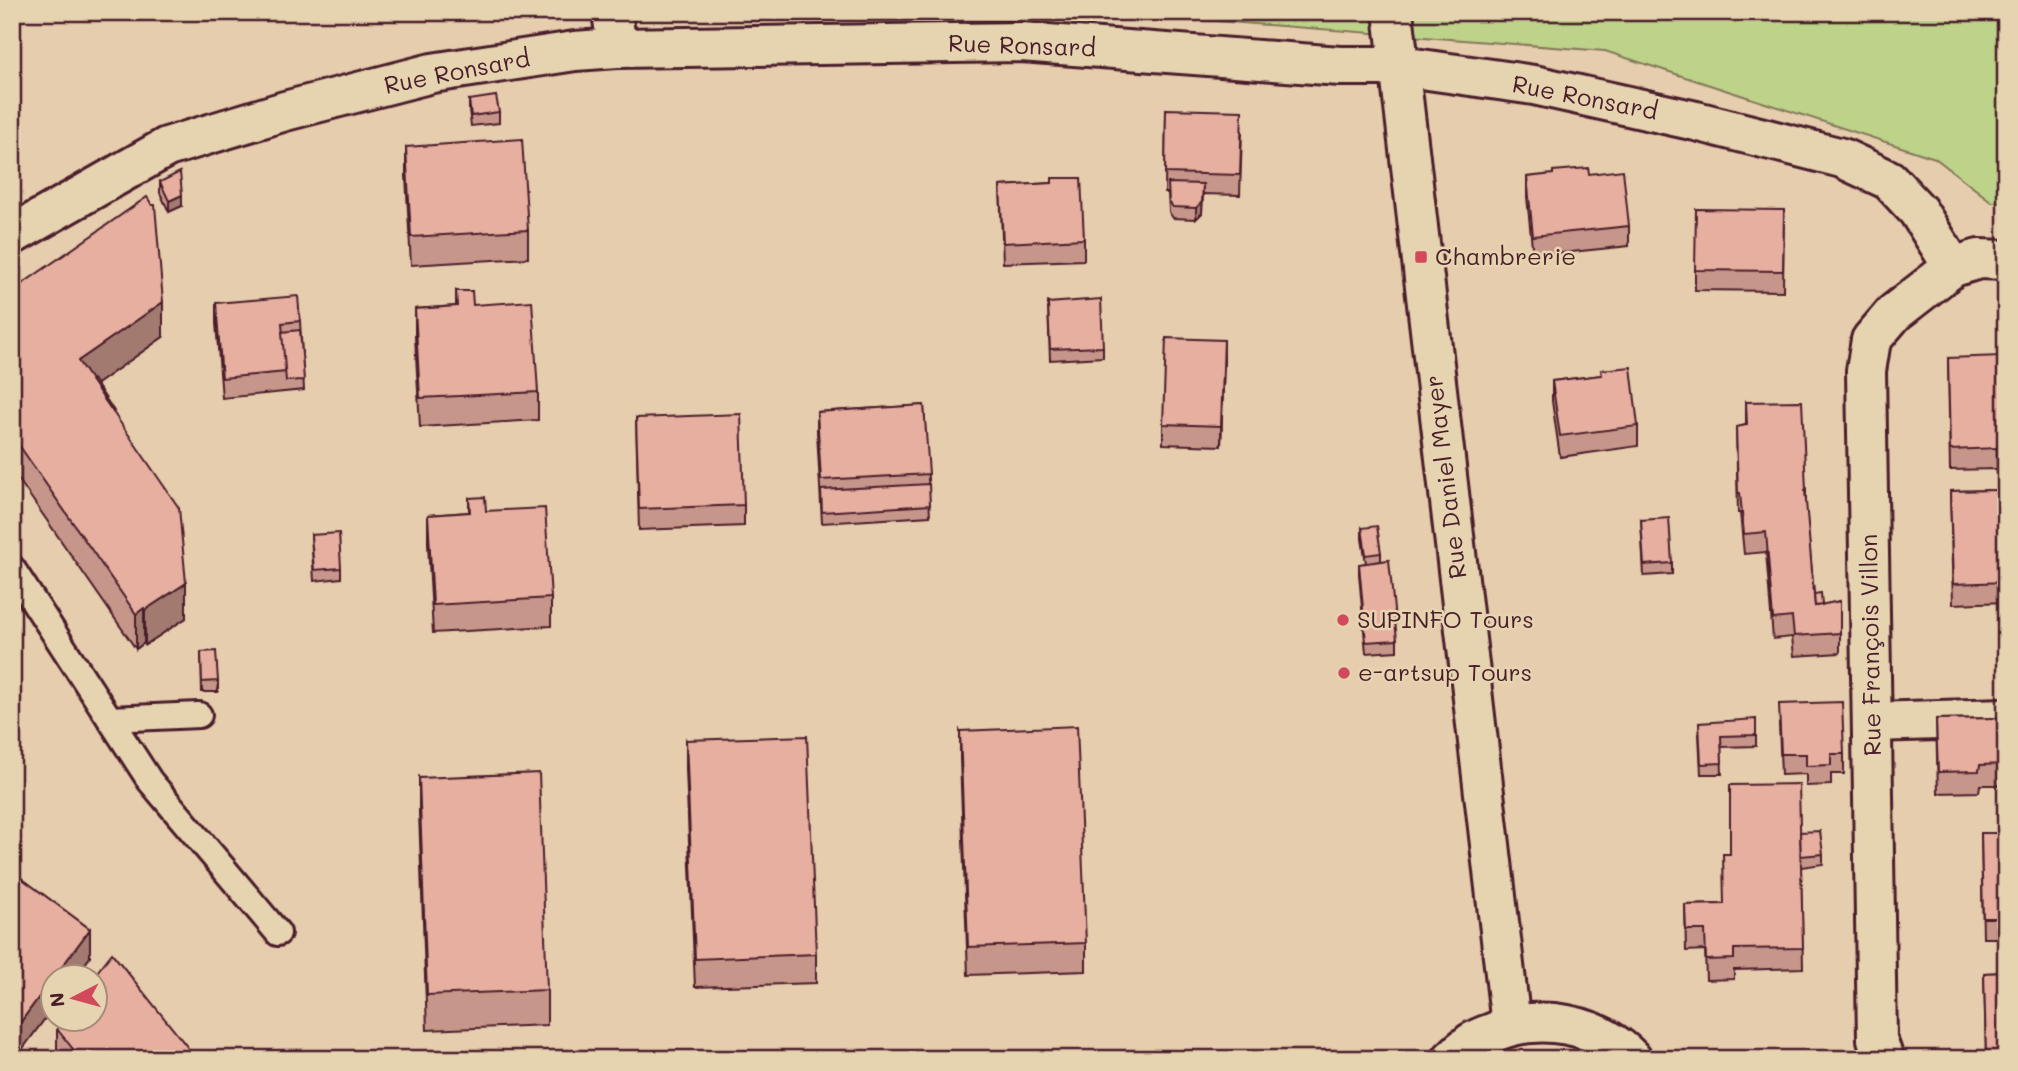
<svg xmlns="http://www.w3.org/2000/svg" width="2018" height="1071" font-family="Mali,sans-serif">
<rect width="100%" height="100%" fill="#e6cdae"/>
<filter id="ink" filterUnits="userSpaceOnUse"><feTurbulence type="fractalNoise" baseFrequency=".0143" numOctaves="2"/><feDisplacementMap in="SourceGraphic" scale="14" xChannelSelector="R" yChannelSelector="G"/><feConvolveMatrix kernelMatrix="1 2 1 2 8 2 1 2 1" color-interpolation-filters="sRGB"/></filter>
<g filter="url(#ink)">
<!-- green -->
<path fill="#bdd389" stroke="#84795a" stroke-width="2" d="M1100 12H2006V203L1992 202 1935 158 1605 51Z"/>
<g fill="none" stroke-linecap="round" stroke-linejoin="round">
<!-- service casing -->
<g stroke="#4a1f2b" stroke-width="30">
<g id="service">
<path d="M12 568 150 781 278 933"/>
<path d="M110 719 199 715"/>
</g>
</g>
<!-- minor casing -->
<g stroke="#4a1f2b" stroke-width="44">
<g id="minor">
<path d="M612 12 617 48"/>
<path d="M12 235 167 147 285 111 432 73 575 51 617 48 1021 42 1340 66H1400L1534 85 1696 121 1842 158 1889 180 1918 211 1953 267"/>
<path d="M1872 722 2006 718"/>
<path d="M1884 1059 1877 1039 1866 371 1871 340 1894 313 1953 267 1979 259 2006 260"/>
</g>
</g>
<!-- secondary casing -->
<g stroke="#4a1f2b" stroke-width="44">
<path id="secondary" d="M1393 12 1511 1025"/>
</g>
<!-- primary casing -->
<g stroke="#4a1f2b" stroke-width="44">
<path id="primary" d="M1452 1059C1458 1053 1465 1047 1472 1042 1478 1038 1486 1035 1492 1033 1538 1013 1596 1022 1632 1059"/>
</g>
<!-- service -->
<use href="#service" stroke="#e6d4b1" stroke-width="24"/>
<!-- minor -->
<use href="#minor" stroke="#e6d4b1" stroke-width="38"/>
<!-- secondary -->
<use href="#secondary" stroke="#e6d4b1" stroke-width="38"/>
<!-- primary -->
<use href="#primary" stroke="#e6d4b1" stroke-width="38"/>
</g>
<!-- wall -->
<g fill="#c7968a" stroke="#4a1f2b" stroke-width="2">
<path d="M469 100 499 112V123L471 126 469 110Z"/>
<path d="M1166 109 1242 131 1240 195 1203 194 1202 213 1196 219 1173 218 1169 212 1168 193H1165Z"/>
<path d="M406 147 528 230V258L411 265 406 176Z"/>
<path d="M1589 174 1629 226V246L1533 256 1527 197V177Z"/>
<path d="M160 182 182 206 169 212 160 193Z"/>
<path d="M1052 183 1084 239V260L1003 263 1000 186Z"/>
<path d="M1784 210 1783 291 1695 290V270Z"/>
<path d="M12 291 163 337 96 384 114 414 186 618 145 645 144 643 136 649 12 470Z"/>
<path d="M456 291 473 305 538 392V420L420 427 415 337V309L456 306Z"/>
<path d="M216 303 300 321 304 390 222 398 216 323Z"/>
<path d="M1048 303 1103 347V357L1050 360Z"/>
<path d="M1948 358 2006 367V602L1953 604 1950 491 1998 490 1997 469 1950 470Z"/>
<path d="M1224 360 1221 446 1163 444V424Z"/>
<path d="M1601 375 1638 426V446L1560 457 1552 401V381Z"/>
<path d="M1746 402 1806 490V508L1814 594 1822 605 1840 601V653L1794 656 1792 637 1773 639 1766 552 1744 554 1740 513H1738L1736 427 1746 425Z"/>
<path d="M924 405 930 516 822 523 817 432V412Z"/>
<path d="M636 418 744 505V526L639 530Z"/>
<path d="M469 498 486 511 551 598V626L433 633 428 544V515L469 512Z"/>
<path d="M1641 520 1672 563V574L1644 576Z"/>
<path d="M1362 528 1381 553V561L1397 640V651L1366 653 1359 574V564L1366 563 1362 539Z"/>
<path d="M311 535 341 568V578L314 581Z"/>
<path d="M201 652 218 681V692H202Z"/>
<path d="M2006 718V785H1980L1979 792 1938 793 1936 719Z"/>
<path d="M1756 719V746L1721 747 1722 774H1701L1699 734Z"/>
<path d="M1779 724 1844 754V774H1831V785L1806 786V774L1781 775Z"/>
<path d="M960 731 1086 943V971L968 975 960 759Z"/>
<path d="M686 740 816 954V983L695 987 686 769Z"/>
<path d="M419 778 547 990V1025L427 1030 419 813Z"/>
<path d="M1800 832 1823 854V864L1801 867 1803 968 1734 970V979L1706 980 1705 950 1686 951 1685 905 1724 904Z"/>
<path d="M1981 833H2006V938H1983Z"/>
<path d="M17 875 90 929V957L76 976H52V1016L49 1013 15 1059H12V881Z"/>
<path d="M2006 972V1059H1986L1984 973Z"/>
<path d="M55 1018H94L197 1059H57V1029L63 1025Z"/>
</g>
<!-- shaded-wall -->
<g fill="#a27a70" stroke="#4a1f2b" stroke-width="2">
<path d="M1203 184 1202 213 1196 219V208Z"/>
<path d="M182 195V206L169 212V201Z"/>
<path d="M163 302V337L84 393 78 361Z"/>
<path d="M1224 340V360L1221 446V426Z"/>
<path d="M186 583V618L145 645V610Z"/>
<path d="M144 608V643L136 649V614Z"/>
<path d="M90 929V957L76 976H55Z"/>
<path d="M52 979V1006L49 1003V1013L15 1059H12V1034Z"/>
</g>
<!-- building -->
<g fill="#e7afa0" stroke="#4a1f2b" stroke-width="2">
<path d="M496 96 499 112 471 116 469 100Z"/>
<path d="M1166 109 1242 111 1240 175 1165 173Z"/>
<path d="M522 139 528 230 411 237 406 147Z"/>
<path d="M1588 168 1589 174 1623 170 1629 226 1533 236 1527 177 1553 174V171Z"/>
<path d="M180 172 182 195 169 201 160 182Z"/>
<path d="M1052 178H1081L1084 239 1003 243 1000 186 1052 183Z"/>
<path d="M1168 183 1203 184 1202 202 1196 208 1173 207 1169 202Z"/>
<path d="M147 197 152 205H155L163 302 78 361 179 508 186 583 145 610 144 608 136 614 12 435V291Z"/>
<path d="M1696 209 1784 210 1783 271 1695 270Z"/>
<path d="M456 291H472L473 305 532 301 538 392 420 398 415 309 457 306Z"/>
<path d="M298 296 300 321 282 323 286 372 222 378 216 303Z"/>
<path d="M1101 299 1103 347 1050 349 1048 303Z"/>
<path d="M300 330 304 380 286 381 282 332Z"/>
<path d="M1166 338 1224 340 1221 426 1163 424Z"/>
<path d="M2001 356 2002 367H2006V582L1953 584 1950 491 1998 490 1997 448 1950 450 1948 358Z"/>
<path d="M1631 367 1638 426 1560 436 1552 381 1602 375 1601 370Z"/>
<path d="M93 379 114 411 113 412 91 380Z"/>
<path d="M1802 401 1806 490H1805L1815 606 1840 601V633L1794 636 1792 617 1773 619 1766 532 1744 534 1740 493H1738L1736 427 1747 425 1746 402Z"/>
<path d="M924 405 929 474 821 480 817 412Z"/>
<path d="M741 414 744 505 639 509 636 418Z"/>
<path d="M929 484 930 505 822 512 821 490Z"/>
<path d="M485 497 486 511 545 508 551 598 433 605 428 515 470 512 469 498Z"/>
<path d="M1669 518 1672 563 1644 565 1641 520Z"/>
<path d="M1377 526 1381 553 1366 555 1362 528Z"/>
<path d="M339 533 341 568 314 570 311 535Z"/>
<path d="M1389 560 1397 640 1366 642 1359 564Z"/>
<path d="M1821 593 1822 605 1815 606 1814 594Z"/>
<path d="M216 651 218 681 202 682 201 652Z"/>
<path d="M1842 702 1844 754H1831V765L1806 766V754H1781L1779 704Z"/>
<path d="M2006 718V764L1980 765 1979 771 1938 772 1936 719Z"/>
<path d="M1756 719V735L1721 736 1722 763 1701 764 1699 723Z"/>
<path d="M1077 726 1086 943 968 947 960 731Z"/>
<path d="M807 736 816 954 695 959 686 740Z"/>
<path d="M539 773 547 990 427 995 419 778Z"/>
<path d="M1799 784 1803 948 1734 949V959L1706 960 1705 930H1686L1685 905 1724 904 1723 854H1730V785Z"/>
<path d="M1820 831 1823 854 1801 856 1800 832Z"/>
<path d="M1981 833H2006V918H1983Z"/>
<path d="M17 875 90 929 55 976H52V979L12 1034V881Z"/>
<path d="M112 953 197 1059H81L57 1029 71 1018H94V976Z"/>
<path d="M2006 972V1053L1986 1054 1984 973Z"/>
</g>
</g>
<!-- markers -->
<g fill="#d1495b" stroke="#e6d4b1" stroke-width="2.5">
<rect x="1414" y="250" width="14" height="14" rx="3.5"/>
<circle cx="1343" cy="620" r="7"/>
<circle cx="1344" cy="673" r="7"/>
</g>
<g text-anchor="middle" stroke-width="5" stroke-linejoin="round" paint-order="stroke">
<!-- street labels -->
<g font-size="24" fill="#4a1f2b" stroke="#e6d4b1">
<text transform="translate(1022 46) rotate(2)" y="8">Rue Ronsard</text>
<text transform="translate(457 72) rotate(-11)" y="8">Rue Ronsard</text>
<text transform="translate(1585 98) rotate(11)" y="8">Rue Ronsard</text>
<text transform="translate(1446 477) rotate(-97)" y="8">Rue Daniel Mayer</text>
<text transform="translate(1871 645) rotate(-91)" y="8">Rue François Villon</text>
</g>
<!-- poi labels -->
<g font-size="24" fill="#4a1f2b" stroke="#e6d4b1" text-anchor="start">
<text x="1435" y="265">Chambrerie</text>
<text x="1357" y="628">SUPINFO Tours</text>
<text x="1358" y="681">e-artsup Tours</text>
</g>
</g>
<!-- margin -->
<rect width="2018" height="1071" fill="none" stroke="#e6d4b1" stroke-width="42"/>
<rect x="21" y="21" width="1976" height="1029" fill="none" stroke="#4a1f2b" stroke-width="2.5" filter="url(#ink)"/>
<!-- north arrow -->
<g transform="translate(74 998) rotate(264)"><circle r="33" fill="#e6d4b1" stroke="#a88c7b" stroke-width="2"/>
<path d="M0-5L12 26L0 18L-12 26Z" fill="#d1495b"/>
<text y="-10" font-size="19" font-weight="bold" text-anchor="middle" fill="#4a1f2b">N</text>
</g>
</svg>
